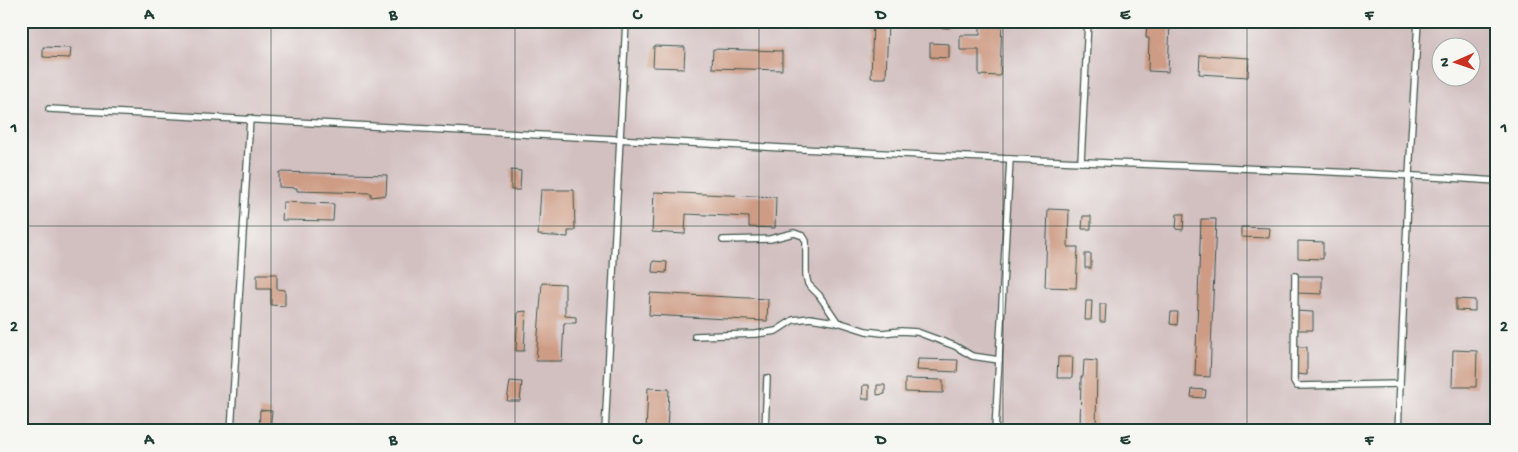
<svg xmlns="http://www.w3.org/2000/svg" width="1518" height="452" font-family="'Gochi Hand',sans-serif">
<rect width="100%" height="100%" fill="#f6f6f2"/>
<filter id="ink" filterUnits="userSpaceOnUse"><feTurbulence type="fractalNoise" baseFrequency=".02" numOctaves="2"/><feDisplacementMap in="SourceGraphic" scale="10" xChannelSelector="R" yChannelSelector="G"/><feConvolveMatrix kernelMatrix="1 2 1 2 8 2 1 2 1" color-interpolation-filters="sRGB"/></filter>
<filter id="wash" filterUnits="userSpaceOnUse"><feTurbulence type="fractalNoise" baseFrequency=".0096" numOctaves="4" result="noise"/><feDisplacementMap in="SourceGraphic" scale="20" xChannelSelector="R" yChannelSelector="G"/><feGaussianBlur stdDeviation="1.12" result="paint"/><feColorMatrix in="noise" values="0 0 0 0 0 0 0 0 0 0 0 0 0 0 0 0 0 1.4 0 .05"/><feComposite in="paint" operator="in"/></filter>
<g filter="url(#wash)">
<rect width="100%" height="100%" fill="#f3dfc5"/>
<!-- industrial -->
<path fill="#d2bfc0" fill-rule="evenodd" d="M21 21H1497V431H21ZM1440 48H1470V78H1440Z"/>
<g id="blocks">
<!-- building -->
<g fill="#ce9b84">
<path d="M873 21H888L886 78H871Z"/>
<path d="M931 21H949V28L931 27Z"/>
<path d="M980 21H1002L1000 76 979 75V50H960V35H980Z"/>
<path d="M1147 21H1170L1168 72 1148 71 1149 38H1146Z"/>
<path d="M930 43 949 44V58L930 57Z"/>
<path d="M654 46 685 47 684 68 653 67Z"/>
<path d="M43 47 71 48 70 58 43 57Z"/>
<path d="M713 49 782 51V70L712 68Z"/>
<path d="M1200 55 1249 58 1248 77 1199 74Z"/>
<path d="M511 170 521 171 520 190H511Z"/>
<path d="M279 172 387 175 386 195 371 197V193L297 191V188L279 187Z"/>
<path d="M541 190H574L575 231H568V237L538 235Z"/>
<path d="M654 192 776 197 775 228 749 227V217L686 214 685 234 652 232Z"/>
<path d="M283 202 334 204 333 221 282 220Z"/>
<path d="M1048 209 1069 210 1068 247H1078L1076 288 1045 287Z"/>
<path d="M1177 214H1184L1183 230 1176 229Z"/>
<path d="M1083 216H1091V229H1082Z"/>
<path d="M1201 219H1216L1210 377 1195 376Z"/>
<path d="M1241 227 1270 228 1269 238 1241 237Z"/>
<path d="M1298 241 1323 242V259L1298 258Z"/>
<rect x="1085" y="254" width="6" height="14"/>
<path d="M653 261 667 262 666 273 652 272Z"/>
<path d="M257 274H277V289L285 290V306L271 305V289H257Z"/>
<path d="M1297 276H1322V294L1297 293Z"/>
<path d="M542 283 565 284V316L576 317V323H564L562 361H536Z"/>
<path d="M650 293 768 299 767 321 649 315Z"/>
<path d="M1456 299 1475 300V311L1456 310Z"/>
<path d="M1086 301H1092L1091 320H1085Z"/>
<path d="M1100 304H1106L1105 322H1100Z"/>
<path d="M526 311 524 351H516L518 312Z"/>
<path d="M1295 311 1313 312V330H1295Z"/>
<path d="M1171 312H1178L1177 325 1170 324Z"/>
<path d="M1296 347H1307V375L1296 374Z"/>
<path d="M1453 350 1477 351 1476 387H1452Z"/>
<path d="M1495 355H1497V388H1493Z"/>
<path d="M1058 357H1073L1072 378H1057Z"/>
<path d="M918 359 958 360 957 372 917 370Z"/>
<path d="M1084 360 1097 361 1096 431H1080L1081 377H1083Z"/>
<path d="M905 379 943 380V393L905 392Z"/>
<path d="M510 381 522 382 520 401H507Z"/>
<path d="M863 385H869V399H862Z"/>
<path d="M877 385H885V394L877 395Z"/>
<path d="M648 388 669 389 667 431H646Z"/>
<path d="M1192 389 1206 390 1205 398 1191 397Z"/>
<path d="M260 410 272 411 270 431H259Z"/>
</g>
</g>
</g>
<g filter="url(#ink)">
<use href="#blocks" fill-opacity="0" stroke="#3f554a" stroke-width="1"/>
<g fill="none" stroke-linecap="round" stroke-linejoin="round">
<!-- lane casing -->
<g stroke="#3f554a" stroke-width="8">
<g id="lane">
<path d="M49 109C332 122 616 140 900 154 1099 164 1298 168 1497 181"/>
<path d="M1081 162 1088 21"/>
<path d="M723 240 770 239 794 233 803 236 806 241V275L808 284 819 295 838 323"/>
<path d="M1295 276 1294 381 1297 386 1400 384"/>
<path d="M695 336 756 334 776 331 793 320 810 318 841 323 866 331 882 333 901 331 917 332 955 346 972 356 999 360"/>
<path d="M231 431 250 118"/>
<path d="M605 431 626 21"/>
<path d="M765 431 767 378"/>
<path d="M995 431 1010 159"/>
<path d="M1398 431 1409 175 1418 21"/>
</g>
</g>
<!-- lane -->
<use href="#lane" stroke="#fff" stroke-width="5.5"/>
</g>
</g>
<!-- grid -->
<path fill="none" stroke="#1f3d34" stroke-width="1" stroke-opacity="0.55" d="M271 21V431M515 21V431M759 21V431M1003 21V431M1247 21V431M21 226H1497"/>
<!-- margin -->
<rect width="1518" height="452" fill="none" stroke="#f6f6f2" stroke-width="55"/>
<!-- north arrow -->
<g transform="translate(1456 62) rotate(268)"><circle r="24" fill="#f6f6f2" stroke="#a0aca6"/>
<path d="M0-4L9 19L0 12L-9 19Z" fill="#c8321e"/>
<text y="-8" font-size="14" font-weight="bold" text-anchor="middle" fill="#1f3d34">N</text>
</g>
<rect x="28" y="28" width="1462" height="396" fill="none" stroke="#1f3d34" stroke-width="2"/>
<g font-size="16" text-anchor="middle" font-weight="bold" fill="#1f3d34">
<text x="149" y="19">A</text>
<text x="393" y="19">B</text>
<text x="637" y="19">C</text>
<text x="881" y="19">D</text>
<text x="1125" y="19">E</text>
<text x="1369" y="19">F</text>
<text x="14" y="132">1</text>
<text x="1504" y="132">1</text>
<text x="14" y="331">2</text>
<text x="1504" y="331">2</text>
<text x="149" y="444">A</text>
<text x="393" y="444">B</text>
<text x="637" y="444">C</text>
<text x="881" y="444">D</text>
<text x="1125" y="444">E</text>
<text x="1369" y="444">F</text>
</g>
</svg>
